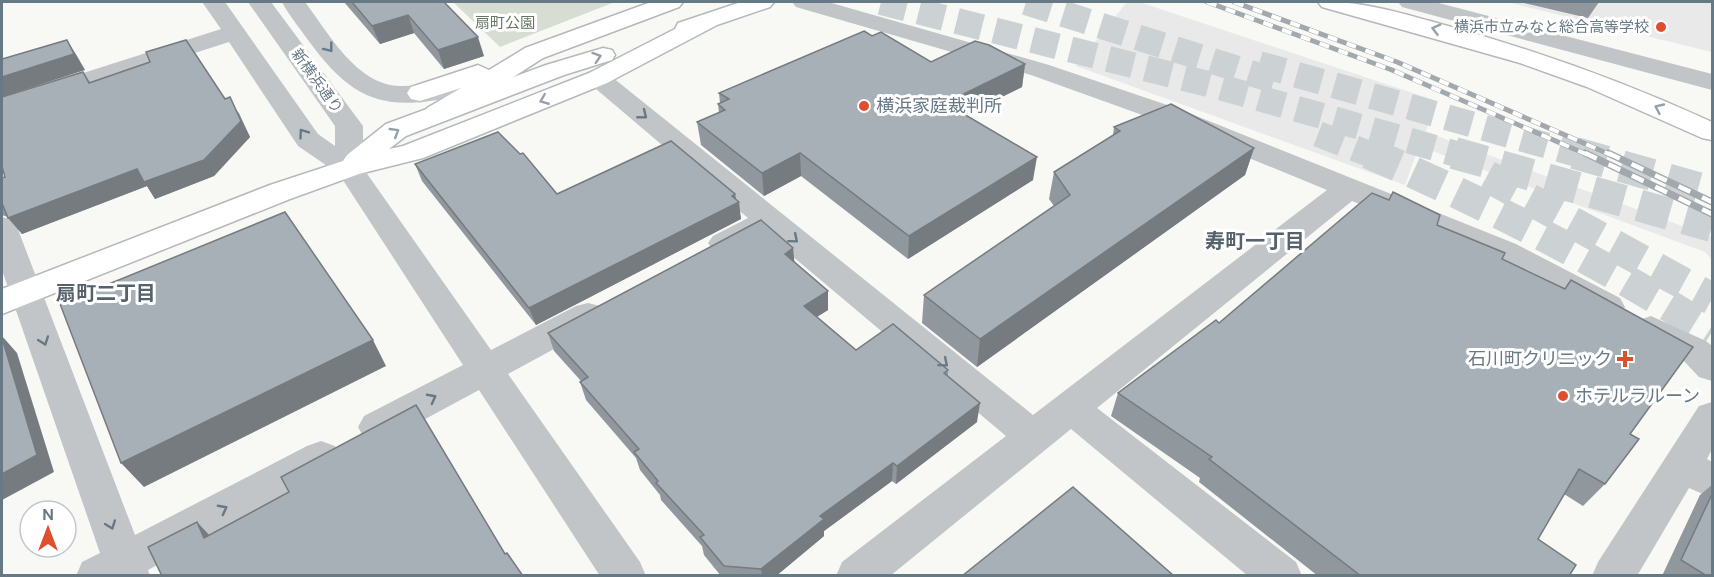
<svg xmlns="http://www.w3.org/2000/svg" width="1714" height="577" font-family="'DM Sans','Noto Sans JP',sans-serif">
<rect width="100%" height="100%" fill="#f8f8f5"/>
<!-- built -->
<g fill="#e8e9e8">
<path d="M1127 2H1139L1434 100 1426 132 1712 237V260L1705 252 1419 146 1405 185 1076 66Z"/>
<path d="M1507 2H1712V52Z"/>
</g>
<!-- green -->
<path fill="#d8ddd4" d="M453 2H615L500 47Z"/>
<g fill="none" stroke-linecap="round" stroke-linejoin="round">
<!-- highway-tunnel-far1 -->
<g stroke="#ccd2d3" stroke-width="26" stroke-dasharray="26 13" stroke-linecap="butt">
<path d="M881 2 1216 86 1460 155"/>
<path d="M1026 2 1282 83"/>
<path d="M1259 64 1580 155"/>
<path d="M1318 134 1372 155"/>
</g>
<!-- highway-tunnel -->
<g stroke="#ccd2d3" stroke-width="32" stroke-dasharray="32 16" stroke-linecap="butt">
<path d="M1369 153C1488 204 1602 263 1712 332"/>
<path d="M1454 153 1712 226"/>
<path d="M1575 153 1712 192"/>
<path d="M1487 176 1712 299"/>
</g>
<!-- major casing -->
<g stroke="#b4b9bc" stroke-width="3">
<path id="major" d="M741 2H774L770 7 717 25 607 83 423 158 359 174 290 199 2 314V289L270 185 343 161 347 155 386 124 546 65 603 48 612 50 615 55 612 60 564 75 406 136 389 149 403 146 589 73 675 29 678 23Z"/>
</g>
<!-- highway casing -->
<g stroke="#b4b8bb" stroke-width="3">
<g id="highway">
<path d="M651 2H683L679 7 543 58 447 120 437 122 427 120 424 114 427 108 461 88 420 101 411 99 407 93 411 87 469 68 478 65 489 70 525 48Z"/>
<path d="M1318 2C1356 0 1393 11 1430 21 1527 47 1620 80 1712 122V140L1702 138 1587 87 1520 63 1322 7Z"/>
</g>
</g>
<!-- minor -->
<g fill="#c1c5c8" fill-rule="evenodd">
<path d="M202 2H225L318 134 335 146V126L248 2H271L363 126V168L491 350 576 306 588 303 600 306 605 315 600 324 508 374 640 562 646 576H600L479 390 390 438 377 442 364 438 358 427 364 416 463 365 339 174 298 146 229 42 2 115V99L221 29Z"/>
<path d="M282 2H305C328 32 356 85 400 86 420 87 441 79 460 83L464 89 460 95C386 113 353 102 308 40 299 27 288 14 282 2Z"/>
<path d="M792 2H828L1049 65 1179 109 1516 244 1620 298 1625 307 1620 316 1608 319 1596 316 1494 260 1352 201 1097 408 1296 562 1302 576H1248L1071 429 890 576H836L842 562 1006 436 766 234C749 243 733 256 713 250L708 243 713 236 748 218 589 83 585 78 589 73 598 70 607 73 1033 415 1327 190 1159 121 1031 75 796 7Z"/>
<path d="M1398 2H1435L1712 74V90L1402 7Z"/>
<path d="M2 217 13 220 17 227 135 535 307 446 321 441 335 446 340 457 335 468 148 570 150 576H76L82 562 100 553 2 270Z"/>
<path d="M1651 316 1706 341 1712 346V381L1699 377 1682 359 1639 338 1634 329 1639 320Z"/>
<path d="M1712 402V449L1707 459 1712 462V498L1689 488 1637 576H1592L1598 562 1699 406Z"/>
</g>
<!-- major -->
<use href="#major" fill="#fff" fill-rule="evenodd"/>
<!-- highway -->
<use href="#highway" fill="#fff" fill-rule="evenodd"/>
<!-- rail-far1 casing -->
<g stroke="#a2a9ae" stroke-width="5">
<g id="rail-far1">
<path d="M1207 2 1392 70 1588 155"/>
<path d="M1234 2 1397 62 1611 155"/>
</g>
</g>
<!-- rail casing -->
<g stroke="#a2a9ae" stroke-width="7">
<g id="rail">
<path d="M1585 153 1712 214"/>
<path d="M1608 153 1712 202"/>
</g>
</g>
<!-- rail-far1 -->
<use href="#rail-far1" stroke="#fff" stroke-width="4" stroke-dasharray="10" stroke-linecap="butt"/>
<!-- rail -->
<use href="#rail" stroke="#fff" stroke-width="4.5" stroke-dasharray="13" stroke-linecap="butt"/>
</g>
<!-- wall -->
<g fill="#90979d">
<path d="M344 2H444L484 56 444 69 414 33 380 44Z"/>
<path d="M1520 2H1599L1588 18Z"/>
<path d="M872 36 931 62 1025 64 1022 87 965 115 1033 180 908 259 801 176 764 196 701 145 697 122 719 113 718 104 720 103 719 93Z"/>
<path d="M83 72 90 82 225 99 239 113 250 137 214 176 155 199 147 186 22 234 8 217 2 215V178L5 177Z"/>
<path d="M1114 127 1254 148 1245 175 977 367 922 323 924 295 1054 206 1049 199 1054 172 1113 135Z"/>
<path d="M415 164 557 194H735L741 219 536 325 422 181Z"/>
<path d="M1437 225 1502 259 1630 434 1605 484 1583 506 1564 494 1538 539 1569 576H1318L1199 482 1200 478 1111 416 1118 393Z"/>
<path d="M794 262 828 310 817 317 856 350 948 370V376L977 422 896 484 892 481 824 531V536L776 576H721L704 555 702 546 661 500 660 495 640 470 636 458 586 400 580 382 581 381 554 351 548 333Z"/>
<path d="M1713 484V576H1662L1700 495Z"/>
</g>
<!-- shaded-wall -->
<g fill="#757b7f">
<path d="M408 15 414 33 380 44 372 26Z"/>
<path d="M478 37 484 56 444 69 438 50Z"/>
<path d="M67 40 77 56 85 70 2 97V77Z"/>
<path d="M1025 64 1022 87 943 126 945 103Z"/>
<path d="M230 97 250 137 214 176 155 199 147 186 22 234 8 218Z"/>
<path d="M1254 148 1245 175 977 367 980 339Z"/>
<path d="M800 153 801 176 764 196 762 173Z"/>
<path d="M1037 157 1033 180 908 259 909 236Z"/>
<path d="M735 194 736 203 739 202 741 219 536 325 529 308Z"/>
<path d="M793 248 795 267 785 254Z"/>
<path d="M828 291V310L805 324 804 306Z"/>
<path d="M2 336 17 353 54 472 2 500Z"/>
<path d="M373 340 386 366 144 487 121 463Z"/>
<path d="M980 403 977 422 896 484 897 466Z"/>
<path d="M893 463 892 481 824 531V536L776 576H762L761 569 820 516Z"/>
<path d="M197 522 212 538H204Z"/>
</g>
<!-- building -->
<g fill="#a7b0b6" stroke="#757b7f" stroke-width="1.5">
<path d="M352 2H444L478 37 438 50 408 15 372 26Z"/>
<path d="M864 31 872 36 881 32 931 62 975 41 989 45 1025 64 945 103 1037 157 909 236 800 153 762 173 697 122 725 110 718 104 729 99 719 93Z"/>
<path d="M67 40 74 54 2 77V59Z"/>
<path d="M186 40 225 99 230 97 241 121 204 160 144 182 137 169 8 218 2 203V178L5 177 2 167V97L83 72 89 83 150 62 146 52Z"/>
<path d="M1171 104 1254 148 980 339 924 295 1070 195 1054 172 1120 131 1114 127Z"/>
<path d="M498 132 520 154 523 153 557 194 671 141 735 194 732 196 739 202 529 308 415 164Z"/>
<path d="M1393 192 1440 215 1437 225 1505 253 1502 259 1565 289 1571 280 1693 347 1630 434 1639 439 1605 484 1579 469 1538 539 1576 565 1569 576H1361L1209 459 1212 457 1118 393 1216 320 1219 323 1372 193 1389 200Z"/>
<path d="M285 212 373 340 121 463 60 304Z"/>
<path d="M761 220 793 248 785 254 828 291 804 306 856 350 893 324 948 370 944 373 980 403 897 466 893 463 820 516 824 519 761 569 724 566 700 537 704 535 656 483 658 481 634 452 639 449 580 382 588 377 548 333Z"/>
<path d="M2 338 37 455 2 474Z"/>
<path d="M416 405 505 554 507 553 523 576H162L148 547 197 522 204 538 289 492 281 477Z"/>
<path d="M1073 487 1174 576H962Z"/>
<path d="M1713 492V576H1707L1681 560Z"/>
</g>
<!-- one-way arrows -->
<defs><path id="oneway-chevron" d="M-2-3.5L2.5 0L-2 3.5" fill="none" stroke-width="1.6" stroke-linecap="round" stroke-linejoin="round" transform="scale(1.5)"/></defs>
<g stroke="#95a1aa">
<use href="#oneway-chevron" transform="translate(1436 29) rotate(-165)"/>
<use href="#oneway-chevron" transform="translate(597 57) rotate(-18)"/>
<use href="#oneway-chevron" transform="translate(544 100) rotate(158)"/>
<use href="#oneway-chevron" transform="translate(1659 108) rotate(-155)"/>
<use href="#oneway-chevron" transform="translate(395 132) rotate(-31)"/>
</g>
<g stroke="#677985">
<use href="#oneway-chevron" transform="translate(329 48) rotate(52)"/>
<use href="#oneway-chevron" transform="translate(643 115) rotate(39)"/>
<use href="#oneway-chevron" transform="translate(303 133) rotate(-126)"/>
<use href="#oneway-chevron" transform="translate(794 239) rotate(40)"/>
<use href="#oneway-chevron" transform="translate(44 341) rotate(70)"/>
<use href="#oneway-chevron" transform="translate(944 363) rotate(40)"/>
<use href="#oneway-chevron" transform="translate(432 398) rotate(-28)"/>
<use href="#oneway-chevron" transform="translate(223 509) rotate(-28)"/>
<use href="#oneway-chevron" transform="translate(111 525) rotate(70)"/>
</g>
<!-- markers -->
<g fill="#df4e2e" stroke="#fff" stroke-width="2">
<circle cx="1661" cy="27" r="6"/>
<circle cx="864" cy="106" r="6"/>
<path d="M1622 350h6v6h6v6h-6v6h-6v-6h-6v-6h6z"/>
<circle cx="1563" cy="396" r="6"/>
</g>
<g text-anchor="middle" stroke-width="6" stroke-linejoin="round" paint-order="stroke">
<!-- far-park labels -->
<g font-size="15" fill="#677762" stroke="#fff">
<text x="505" y="28">扇町公園</text>
</g>
<!-- far-poi labels -->
<g font-size="15" fill="#677985" stroke="#fff" text-anchor="end">
<text x="1649" y="32">横浜市立みなと総合高等学校</text>
</g>
<!-- far-street labels -->
<g font-size="15" fill="#677985" stroke="#fff">
<text transform="translate(317 81) rotate(54)" y="5">新横浜通り</text>
</g>
<!-- poi labels -->
<g font-size="18" fill="#677985" stroke="#fff" text-anchor="start">
<text x="876" y="112">横浜家庭裁判所</text>
<text x="1612" y="365" text-anchor="end">石川町クリニック</text>
<text x="1575" y="402">ホテルラルーン</text>
</g>
<!-- neighbourhood labels -->
<g font-size="20" font-weight="bold" fill="#55626a" stroke="#fff">
<text x="1255" y="248">寿町一丁目</text>
<text x="106" y="300">扇町二丁目</text>
</g>
</g>
<!-- border -->
<rect width="1714" height="577" fill="none" stroke="#677985" stroke-width="6"/>
<!-- north arrow -->
<g transform="translate(48 529)"><circle r="28" fill="#ffffff" stroke="#c2c9ce" stroke-width="1.5"/>
<path d="M0-4.5L10 22L0 15L-10 22Z" fill="#df4e2e"/>
<text y="-9" font-size="16" font-weight="bold" text-anchor="middle" fill="#677985">N</text>
</g>
</svg>
